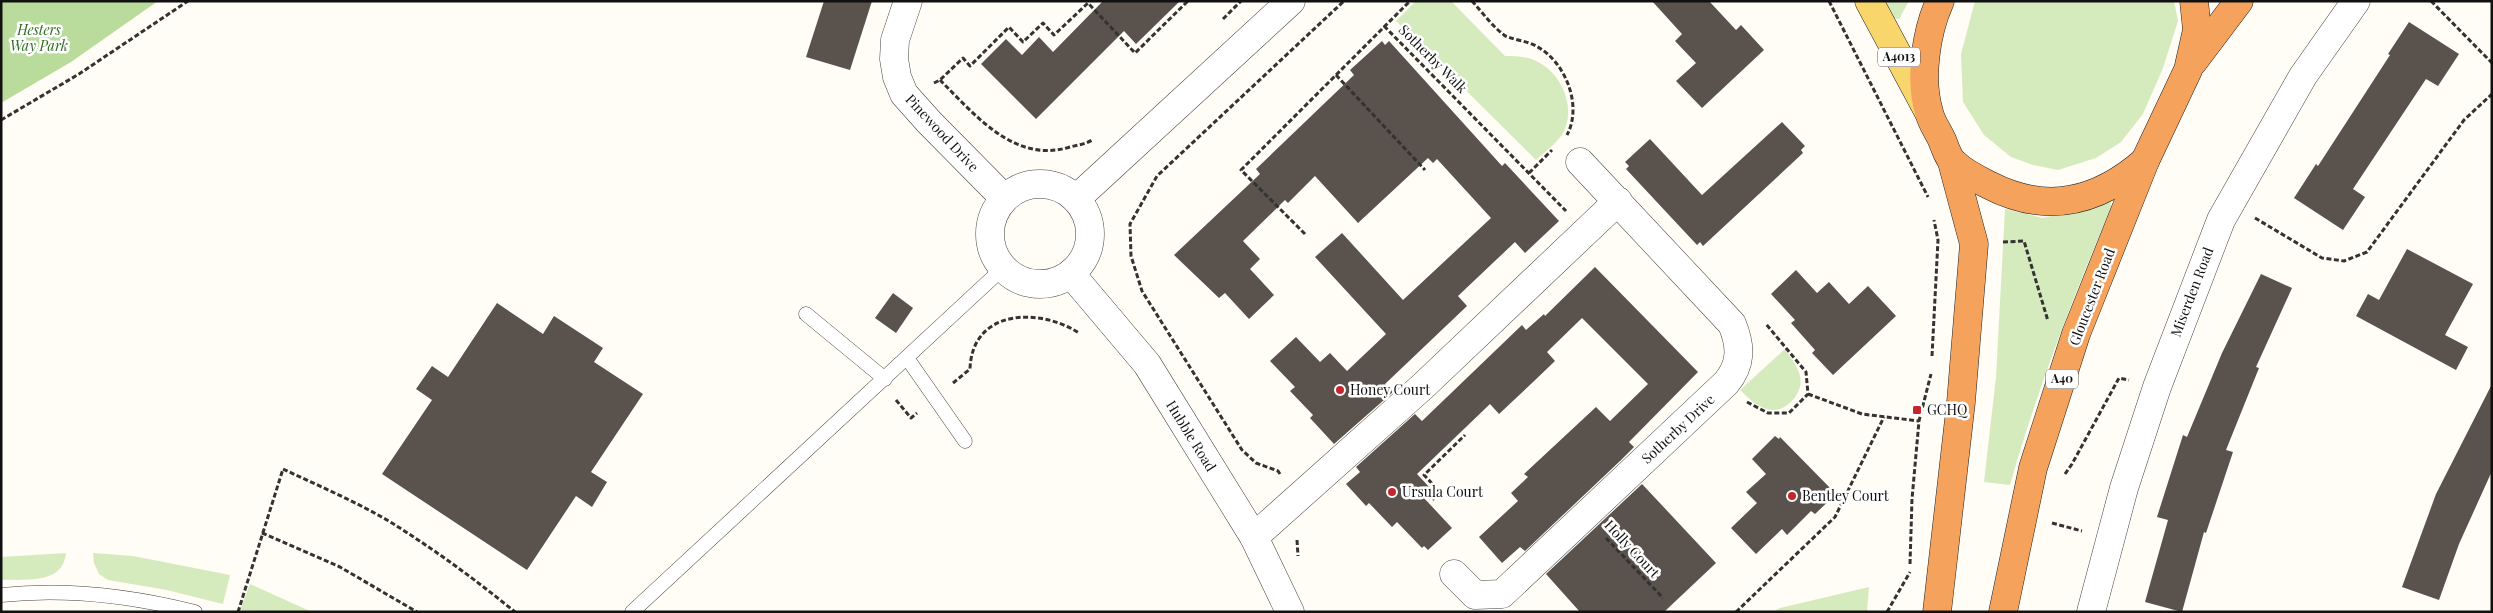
<svg xmlns="http://www.w3.org/2000/svg" width="2493" height="613" font-family="'Playfair Display',serif">
<rect width="100%" height="100%" fill="#fffdf5"/>
<!-- green -->
<g fill="#d5ebbd">
<path d="M1416 1H1451L1505 56C1516 56 1526 56 1536 61 1560 72 1575 103 1565 129 1561 140 1545 152 1536 160L1396 21Z"/>
<path d="M1885 1H1909L1899 19 1892 18Z"/>
<path d="M1975 1H2174L2178 21 2163 68 2143 114 2121 142 2096 158 2058 170 2033 165 2011 157 1984 135 1963 102 1961 54Z"/>
<path d="M2111 202V208C2072 299 2037 390 2010 485L1984 482 1996 377 2005 209 2043 218Z"/>
<path d="M1785 349C1790 357 1798 366 1800 376 1804 391 1788 411 1772 410 1759 409 1748 398 1740 390Z"/>
<path d="M66 553C63 585 25 579 1 580V557Z"/>
<path d="M93 553 133 556 230 575 223 604 167 590 108 580 99 574 94 563Z"/>
<path d="M250 584 312 612 240 610Z"/>
<path d="M1869 587 1867 612H1773L1780 608Z"/>
</g>
<!-- forest -->
<path fill="#b9dc9c" d="M1 1H158L71 62 1 103Z"/>
<!-- building -->
<g fill="#5a524d">
<path d="M824 1H872L850 70 806 57Z"/>
<path d="M1103 1H1180L1136 44 1124 31 1036 119 981 64 1006 39 1022 55 1039 37 1053 52Z"/>
<path d="M1652 1H1709L1736 30 1741 25 1764 50 1702 108 1676 81 1696 63 1675 41 1682 34Z"/>
<path d="M2409 22 2459 54 2438 86 2426 79 2353 189 2365 197 2343 230 2294 198 2316 164 2318 166 2390 55 2388 54Z"/>
<path d="M1382 41 1385 45 1389 41 1502 166 1505 163 1559 221 1525 253 1515 242 1458 296 1467 306 1385 384 1393 392 1334 444 1310 418 1313 415 1290 391 1295 387 1270 361 1296 337 1320 362 1330 353 1347 371 1386 334 1315 257 1342 233 1403 300 1491 218 1437 159 1433 163 1428 158 1358 223 1315 176 1288 203 1285 200 1243 241 1260 259 1250 269 1274 295 1249 319 1225 293 1219 298 1174 255 1260 174 1256 169 1354 75 1350 70Z"/>
<path d="M1782 122 1805 146 1801 150 1803 153 1703 246 1700 242 1697 245 1626 169 1629 166 1625 162 1650 139 1702 195Z"/>
<path d="M2407 249 2473 284 2445 335 2468 347 2456 370 2356 316 2368 294 2379 300Z"/>
<path d="M1595 267 1698 372 1629 442 1634 447 1620 461 1525 551 1520 547 1502 563 1479 537 1518 501 1511 493 1528 477 1524 474 1596 407 1610 421 1648 384 1582 318 1547 352 1555 361 1532 383 1499 414 1490 404 1417 474 1432 490 1424 498 1452 528 1428 550 1424 546 1422 548 1397 522 1392 527 1369 503 1366 506 1346 484 1360 472 1356 467 1415 414 1422 421 1522 325 1526 330 1544 314 1545 316Z"/>
<path d="M1796 270 1817 293 1829 282 1849 304 1868 286 1896 316 1833 375 1812 353 1815 350 1791 323 1795 320 1771 294Z"/>
<path d="M2261 274 2292 288 2256 367 2259 368 2226 450 2233 452 2206 533 2204 532 2182 612 2145 602 2168 520 2157 517 2183 435 2187 437 2222 353Z"/>
<path d="M893 293 913 308 896 333 875 318Z"/>
<path d="M497 303 543 334 554 316 603 348 594 362 643 394 591 472 607 482 592 507 576 496 527 570 382 474 432 400 416 389 432 366 448 377Z"/>
<path d="M2492 384V471L2459 544 2439 600 2402 587 2436 494Z"/>
<path d="M1775 436 1779 439 1780 437 1836 494 1815 514 1811 511 1787 535 1782 529 1756 554 1731 528 1757 503 1746 492 1766 474 1752 459Z"/>
<path d="M1642 484 1716 563 1664 612H1580L1546 574Z"/>
</g>
<g fill="none" stroke-linecap="round" stroke-linejoin="round">
<!-- lane casing -->
<g stroke="#444" stroke-width="15">
<g id="lane">
<path d="M806 314 885 379"/>
<path d="M907 358 965 441"/>
<path d="M1 595C66 588 132 596 195 612"/>
<path d="M632 612 1002 269"/>
</g>
</g>
<!-- street casing -->
<g stroke="#444" stroke-width="29">
<g id="street">
<path d="M908 1 895 40 894 59 897 77 904 94 929 122 1004 198"/>
<circle cx="1040" cy="234" r="50"/>
<path d="M1076 199 1291 1"/>
<path d="M1071 274 1147 364 1254 537 1290 612"/>
<path d="M1254 537 1422 387 1618 201"/>
<path d="M1454 574 1475 595 1502 594 1726 383C1742 364 1741 346 1732 324L1580 162"/>
<path d="M2091 612 2124 488 2157 387 2221 220 2303 76 2356 1"/>
</g>
</g>
<!-- primary casing -->
<g stroke="#222" stroke-width="29">
<path id="primary" d="M1869 1 1928 111"/>
</g>
<!-- highway casing -->
<g stroke="#222" stroke-width="29">
<g id="highway">
<path d="M1940 1C1926 32 1919 79 1929 112 1931 122 1938 131 1942 140 1945 147 1948 158 1954 163 1964 173 1977 179 1989 185 2047 215 2098 202 2145 161"/>
<path d="M2193 62 2239 1"/>
<path d="M1937 612 1961 402 1974 244 1952 162"/>
<path d="M2003 612 2033 468 2076 334 2145 161 2188 70 2197 30 2194 1"/>
</g>
</g>
<!-- path -->
<g stroke="#333" stroke-width="3" stroke-dasharray="5 2.5" stroke-linecap="butt">
<path d="M1472 1C1482 12 1492 26 1504 35 1509 39 1528 41 1536 46 1565 61 1583 105 1567 135"/>
<path d="M1829 1 1928 197"/>
<path d="M2431 1 2492 63"/>
<path d="M1223 19 1241 1"/>
<path d="M1384 26 1566 211"/>
<path d="M1336 75 1425 170"/>
<path d="M940 80C976 116 1015 164 1070 147 1078 145 1086 144 1092 140"/>
<path d="M934 83 940 80 963 58 970 66 1009 27 1023 42 1043 23 1054 35 1088 3 1135 53 1188 1"/>
<path d="M1 120 79 74 188 1"/>
<path d="M1529 173 1552 150"/>
<path d="M2255 218 2322 258 2344 261 2367 252 2464 120 2492 94"/>
<path d="M1305 234 1241 170 1410 1"/>
<path d="M2003 242 2024 241 2048 321"/>
<path d="M1932 356 1938 240 1934 220"/>
<path d="M953 383 970 369C972 309 1039 307 1079 333"/>
<path d="M1808 394 1862 414 1919 421"/>
<path d="M896 400 911 418 917 413"/>
<path d="M1747 402 1768 413H1789L1808 394 1806 372 1766 324"/>
<path d="M1280 474 1278 471 1256 463 1242 450 1142 291 1131 256 1130 224 1157 176 1344 1"/>
<path d="M2065 474 2072 464 2119 378 2129 380"/>
<path d="M1427 495 1432 500 1440 492 1424 475 1465 435"/>
<path d="M2052 523 2082 531"/>
<path d="M262 533 340 567 417 612"/>
<path d="M1606 538 1663 598"/>
<path d="M1297 540 1298 556"/>
<path d="M1910 564 1912 499 1919 421 1931 374"/>
<path d="M238 612 283 469C319 486 357 502 392 523 435 550 476 580 515 612"/>
<path d="M1736 612 1835 517 1884 417"/>
<path d="M1887 612 1910 572"/>
</g>
<!-- lane -->
<use href="#lane" stroke="#fff" stroke-width="14"/>
<!-- street -->
<use href="#street" stroke="#fff" stroke-width="28"/>
<!-- primary -->
<use href="#primary" stroke="#f9d66b" stroke-width="28"/>
<!-- highway -->
<use href="#highway" stroke="#f5a25d" stroke-width="28"/>
</g>
<!-- markers -->
<g fill="#c4262e" stroke="#fff" stroke-width="2">
<circle cx="1340" cy="390" r="5"/>
<rect x="1912" y="405" width="10" height="10" rx="2.5"/>
<circle cx="1392" cy="492" r="5"/>
<circle cx="1792" cy="496" r="5"/>
</g>
<g text-anchor="middle" stroke-width="5" stroke-linejoin="round" paint-order="stroke">
<!-- shield labels -->
<g fill="#fff" stroke="#585858" stroke-width="1">
<rect x="1878" y="47.5" width="42" height="19" rx="4"/>
<rect x="2046" y="369.5" width="32" height="19" rx="4"/>
</g>
<g font-size="12" font-weight="bold" fill="#111">
<text x="1899" y="61">A4013</text>
<text x="2062" y="383">A40</text>
</g>
<!-- park labels -->
<g font-size="14" font-style="italic" fill="#2f6b1f" stroke="#fff">
<text x="39" y="35">Hesters<tspan x="39" dy="16">Way Park</tspan></text>
</g>
<!-- street labels -->
<g font-size="14" fill="#111" stroke="#fff">
<text transform="translate(1433 59) rotate(45)" y="5">Sotherby Walk</text>
<text transform="translate(942 133) rotate(47)" y="5">Pinewood Drive</text>
<text transform="translate(2192 292) rotate(-69)" y="5">Miserden Road</text>
<text transform="translate(2092 297) rotate(-69)" y="5">Gloucester Road</text>
<text transform="translate(1678 429) rotate(-43)" y="5">Sotherby Drive</text>
<text transform="translate(1191 436) rotate(58)" y="5">Hubble Road</text>
<text transform="translate(1632 549) rotate(47)" y="5">Holly Court</text>
</g>
<!-- poi labels -->
<g font-size="14" fill="#111" stroke="#fff" text-anchor="start">
<text x="1350" y="395">Honey Court</text>
<text x="1927" y="415">GCHQ</text>
<text x="1402" y="497">Ursula Court</text>
<text x="1802" y="501">Bentley Court</text>
</g>
</g>
<!-- border -->
<rect width="2493" height="613" fill="none" stroke="#111111" stroke-width="5"/>
</svg>
